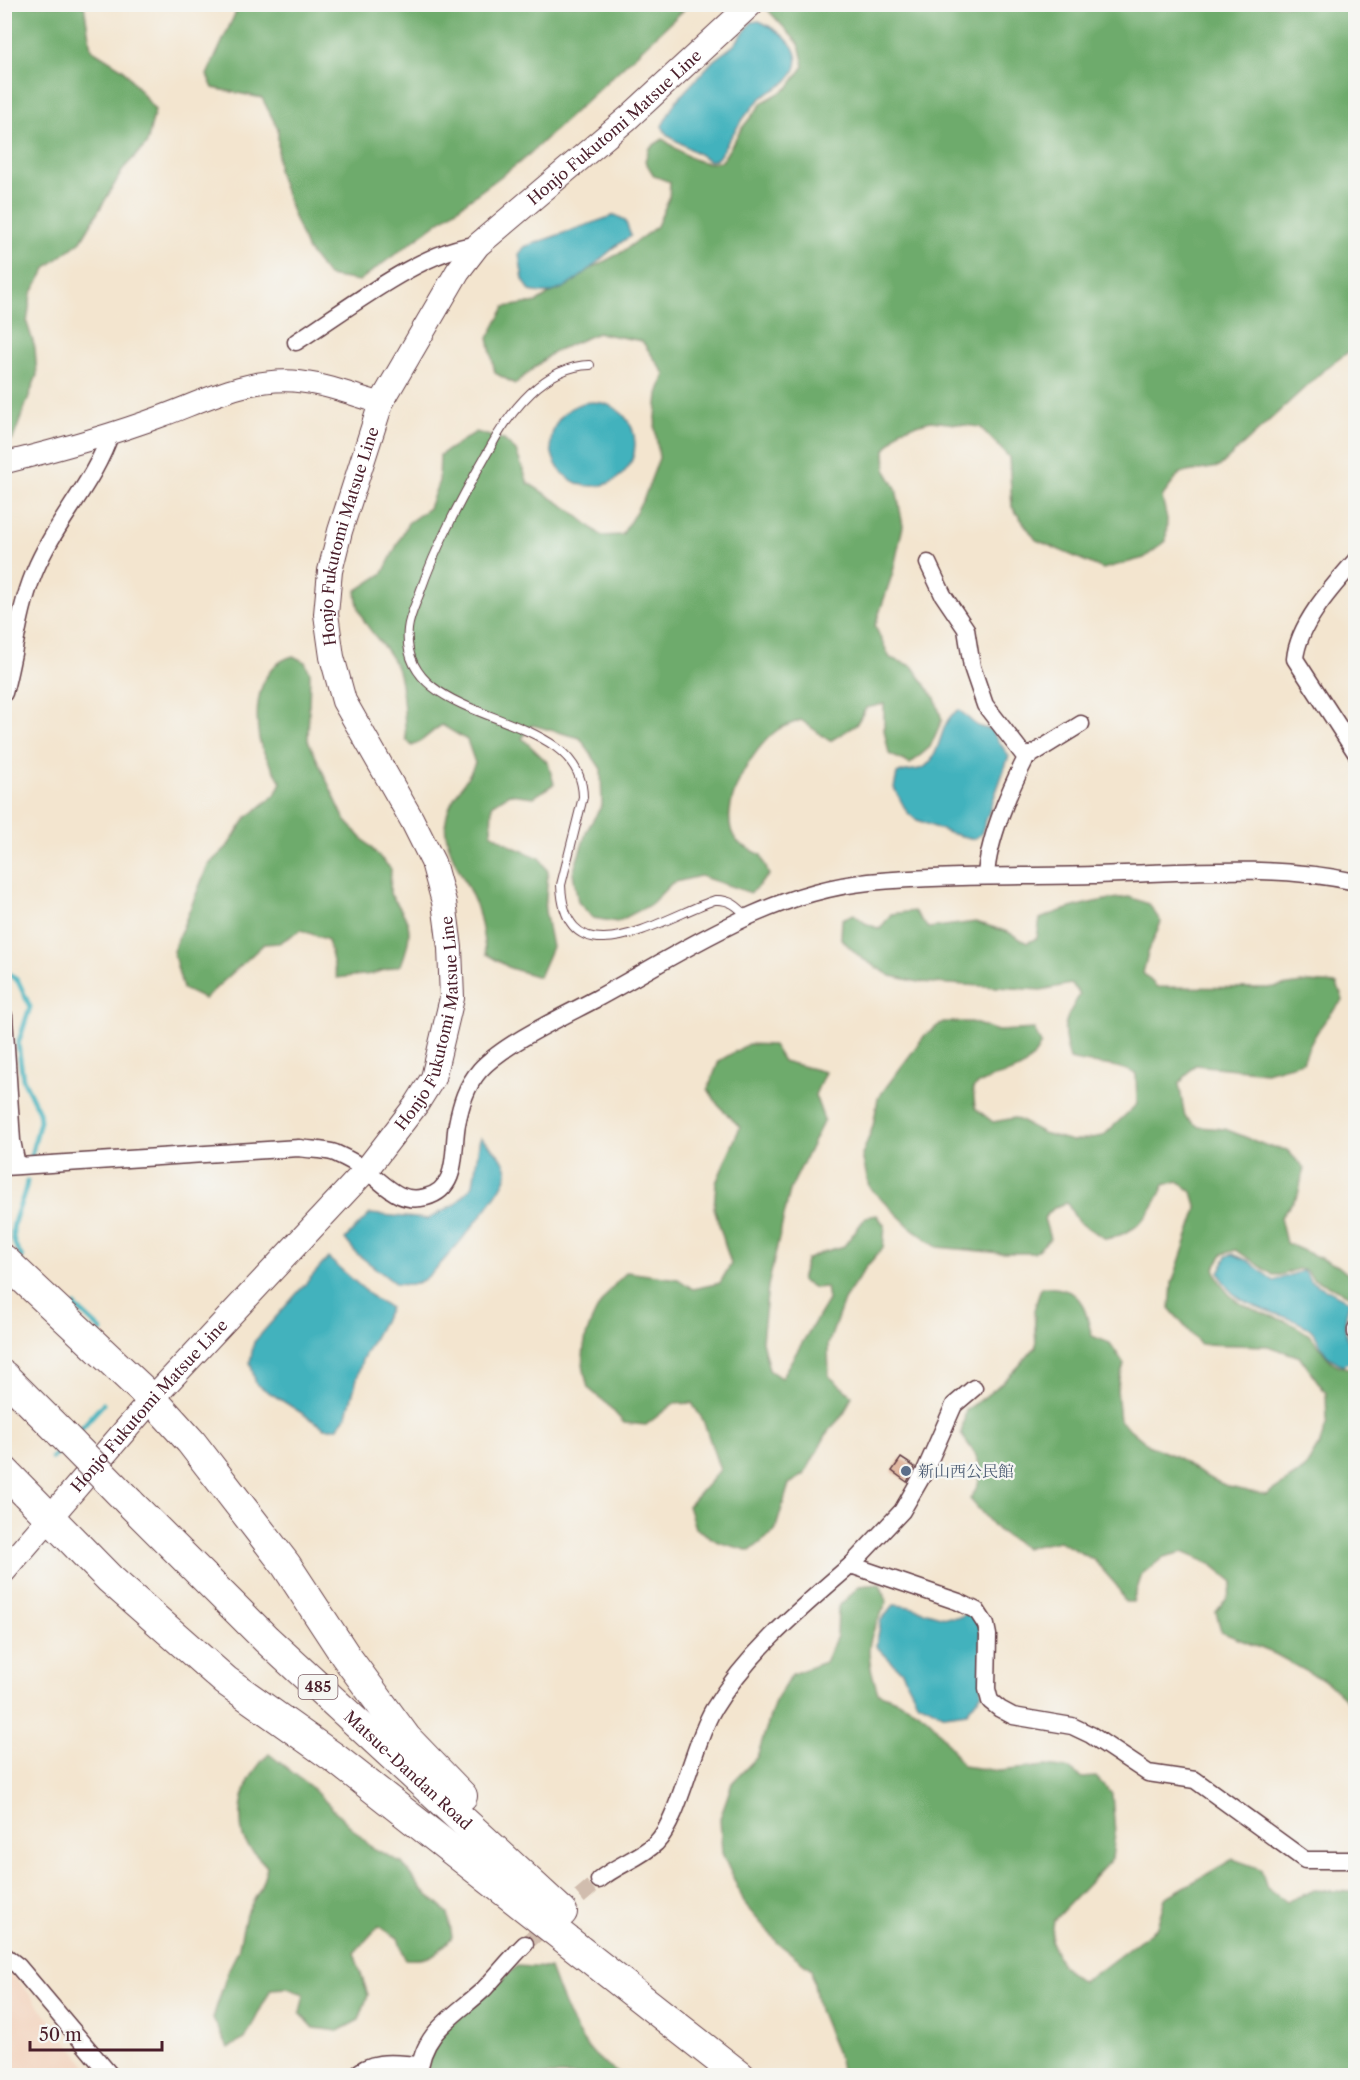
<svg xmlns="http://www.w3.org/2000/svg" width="1360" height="2080" font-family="'Libre Caslon Text','Noto Serif JP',serif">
<rect width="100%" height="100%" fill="#f6f6f2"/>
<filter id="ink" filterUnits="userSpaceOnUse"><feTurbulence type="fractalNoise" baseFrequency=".0167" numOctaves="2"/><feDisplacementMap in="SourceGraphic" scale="12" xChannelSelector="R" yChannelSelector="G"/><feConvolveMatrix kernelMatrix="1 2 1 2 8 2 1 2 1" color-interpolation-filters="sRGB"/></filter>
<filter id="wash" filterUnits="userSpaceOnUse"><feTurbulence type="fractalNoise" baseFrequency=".008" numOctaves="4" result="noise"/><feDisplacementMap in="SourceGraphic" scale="24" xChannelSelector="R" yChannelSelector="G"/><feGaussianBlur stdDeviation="1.35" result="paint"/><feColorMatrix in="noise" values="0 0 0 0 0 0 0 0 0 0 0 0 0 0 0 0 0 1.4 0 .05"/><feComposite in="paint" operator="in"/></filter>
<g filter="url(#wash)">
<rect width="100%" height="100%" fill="#f3e5cf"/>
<!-- built -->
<path fill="#f3d4bf" d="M4 1966 11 1971 94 2075H5Z"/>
<!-- forest -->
<g fill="#6eab6c" stroke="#5c654c" stroke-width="1.5">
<path d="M4 5H84L91 49 123 69 155 110 147 144 124 168 81 241 47 267 31 294 27 323 35 348 37 375 13 439 5 442Z"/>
<path d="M239 5V4L689 5 523 160 359 281 328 276 307 249 292 212 278 171V129L262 98 213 88 207 75Z"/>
<path d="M770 5H1355V347L1325 369 1219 467 1180 473 1162 497 1167 519 1166 541 1144 558 1103 569 1036 540 1012 507 1009 457 980 427 931 421 901 429 885 450 886 471 896 488 903 526 893 572 875 626 890 658 912 666 935 698 942 720 930 747 910 764 889 754 884 730V704L866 708 856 725 830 741 801 720C794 723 785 725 779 729 753 746 713 812 737 841 743 847 754 851 761 855L769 875 751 893 700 876 672 883 650 905 617 922 593 918 578 902 573 873 587 830 602 805 601 769 580 738 532 725 522 738 548 763 554 784 534 797 509 794 492 805 491 833 513 847 540 858 548 872 545 911 552 947 539 977 510 968 486 954C483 939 482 922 477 908 469 883 441 847 446 820 449 798 467 783 475 763L467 740 442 725C430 732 424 741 412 746L406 739C404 719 404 680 395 664 380 635 358 628 356 591L383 573 408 523 429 508 439 481 440 455 476 432 504 440 516 451 528 483 569 509 602 536 622 535 644 498 659 458 655 428 658 394 665 374 642 341 598 333 553 352 515 384 495 373 488 338 505 307 537 302 575 277 622 252 657 226 669 198 670 182 654 176 645 161 649 148 663 139C682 153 699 168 722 161L742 128 763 102 788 88 804 66 799 44 767 9Z"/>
<path d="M293 656 305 662 310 673 308 740 345 820 391 869 390 894C412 922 414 932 401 965L372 974 337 978 328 940 301 930 279 943 264 944 204 999 183 989 173 951 208 865 227 847 246 818 275 795 281 782C274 769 262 754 259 739 254 707 258 666 293 656Z"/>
<path d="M1129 897 1149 904 1161 922 1148 953 1143 973 1157 987 1268 988 1309 982 1337 984 1343 1000C1325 1019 1312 1036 1303 1062L1266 1072 1195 1065 1179 1084 1185 1117 1199 1127 1225 1129 1265 1145 1287 1150 1304 1168 1298 1195 1280 1218 1286 1243 1338 1266 1355 1280V1288L1351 1296 1313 1279 1307 1271 1298 1269 1281 1275H1273L1236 1250 1223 1254 1214 1268C1230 1318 1273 1307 1308 1334 1324 1346 1325 1366 1349 1368L1355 1378V1708L1328 1683 1275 1654 1221 1632 1216 1612 1228 1597 1233 1582 1211 1564 1183 1552 1164 1557 1142 1574 1133 1602H1125L1117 1586 1094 1560 1059 1541 1025 1548 997 1530 970 1499C989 1471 979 1458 961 1434L966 1410C994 1392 1016 1372 1036 1346L1034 1310 1041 1287C1081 1287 1083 1301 1092 1336L1110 1343 1124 1364 1117 1389 1120 1421 1150 1446 1175 1456 1205 1476 1229 1487 1266 1495 1304 1470 1320 1443 1327 1422 1326 1393 1300 1357 1268 1346 1200 1344 1170 1309 1172 1283 1197 1209 1192 1192 1178 1181 1164 1185C1150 1215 1140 1232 1106 1239L1078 1222 1067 1203 1055 1207 1044 1218 1050 1239 1034 1253H1000L937 1247 909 1226 869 1187 862 1155 873 1126 878 1098 925 1035 943 1022H971L998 1031 1034 1029 1041 1044C1022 1083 1000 1067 973 1088L975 1108 993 1122 1015 1118 1043 1133 1072 1141 1103 1136 1137 1104 1136 1074C1115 1063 1092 1065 1070 1059 1060 1025 1064 1023 1080 994L1071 984 1041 990 919 982 891 976 861 958 841 939 842 919 854 914 865 923 880 929 891 914 914 911 928 928 976 922 1008 932 1027 943 1037 938 1040 919C1070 906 1096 900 1129 897Z"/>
<path d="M748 1044 773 1045 783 1061 825 1072 815 1095 824 1120 790 1190 768 1286 762 1341 769 1370 781 1378 828 1300 826 1287 815 1288 801 1281 806 1260 823 1252 844 1246 866 1217 877 1215 885 1226 883 1248 866 1267 844 1300 828 1345 829 1376 852 1396 844 1414 829 1430 804 1475 789 1484 775 1531 750 1551 718 1542 695 1528 688 1506 720 1470 703 1420 692 1403 673 1404 646 1425 624 1423 605 1402 588 1388C586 1379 583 1369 583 1360 583 1326 603 1294 627 1272L678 1279 693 1289 720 1283 731 1264 714 1208 716 1183 740 1127 718 1105 708 1089 719 1061Z"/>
<path d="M880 1584 887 1602C866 1643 864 1648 878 1693 930 1712 933 1721 963 1766L1000 1771 1045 1766 1070 1769 1082 1778 1096 1777 1112 1794 1115 1833 1112 1859 1054 1920 1051 1942 1062 1966 1081 1982 1101 1970 1157 1927 1165 1898 1233 1859 1261 1869 1267 1888 1286 1902 1314 1890 1353 1892 1356 1894 1355 2075H842L839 2059 819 2010 811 1969 778 1943 746 1906 722 1853 720 1818 732 1783 757 1757 775 1701 792 1674 825 1662 837 1636 838 1607 859 1586Z"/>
<path d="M269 1754 311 1787 371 1847 402 1863 421 1889 448 1913 452 1937C437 1955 429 1961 405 1959L398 1938 379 1926 354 1953 368 1995 359 2020 338 2031 314 2028 300 2013 304 1994 287 1988 271 1989 245 2039 228 2048 213 2018 228 1971 238 1951 246 1914 260 1889 267 1867C260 1858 246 1847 243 1837 236 1805 246 1775 269 1754Z"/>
<path d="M517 1966 550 1968C566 2011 579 2053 622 2075L427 2076 429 2060 437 2037Z"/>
</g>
<!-- water -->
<g fill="#43b2bd" stroke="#466874" stroke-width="1.5">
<path d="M759 21C781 31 812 53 788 80 781 88 767 91 758 101 742 118 730 138 718 158L710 161 667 135 662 126 676 101 714 60 734 45 752 22Z"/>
<path d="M615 215 625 220 631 236C603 251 581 286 549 293 543 294 535 292 530 291L523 279 519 254 524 247Z"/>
<circle cx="593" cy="444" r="42"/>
<path d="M959 710C971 719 974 728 990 729L1009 756 981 834 974 839 949 833 915 819 907 812 894 788 897 774C908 767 920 774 930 762 943 746 940 719 959 710Z"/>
<path d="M480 1137C489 1145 508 1160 507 1174 505 1190 438 1271 423 1280 415 1285 404 1285 396 1284L356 1253 345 1239 370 1214 428 1219 456 1204 473 1185Z"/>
<path d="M1233 1254 1248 1261 1274 1281 1302 1271 1306 1273 1310 1281 1350 1302C1343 1321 1343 1336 1354 1353L1349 1362 1342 1365C1337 1362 1331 1359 1327 1355 1320 1347 1317 1334 1309 1328 1279 1308 1233 1312 1219 1272L1227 1256Z"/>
<path d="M328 1258 376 1300 390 1308 362 1360 347 1415 337 1428H325L256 1384 250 1362 254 1342Z"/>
<path d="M894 1605C918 1605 940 1622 963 1616L967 1610 980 1623 982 1693 967 1712 945 1715 917 1701 902 1672 876 1646 881 1620Z"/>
</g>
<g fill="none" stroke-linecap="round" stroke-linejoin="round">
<!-- stream -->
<g stroke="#43b2bd" stroke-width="5">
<path d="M4 970 18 981 30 1007 18 1044 23 1079 39 1112 40 1121 30 1160"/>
<path d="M22 1257C0 1228 24 1209 27 1181"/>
<path d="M75 1306 102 1331"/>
<path d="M76 1434 103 1404"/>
<path d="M52 1458 64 1448"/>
</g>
</g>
<g id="blocks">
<!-- building -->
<path fill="#dba78b" d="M901 1458 915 1467 907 1482 892 1471Z"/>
</g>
</g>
<g filter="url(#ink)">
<use href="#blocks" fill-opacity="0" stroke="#633d44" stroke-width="1.5"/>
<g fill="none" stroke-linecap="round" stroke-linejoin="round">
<!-- minor-tunnel -->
<path stroke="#d1bdae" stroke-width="16" stroke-dasharray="16 8" stroke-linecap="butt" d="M525 1944 599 1880"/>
<!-- service casing -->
<g stroke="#633d44" stroke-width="10">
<path id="service" d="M590 365C545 366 510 411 490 448 463 495 437 543 419 595 415 605 409 618 408 629 398 732 582 703 583 797L561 885C565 985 666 916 715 900 730 899 737 906 748 917"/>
</g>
<!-- minor casing -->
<g stroke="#633d44" stroke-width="19">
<g id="minor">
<path d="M296 342C342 313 426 247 478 245"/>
<path d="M1356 560C1333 586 1298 624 1295 659L1356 753"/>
<path d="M928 563 943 595 966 629 972 667 985 705 1026 758C1009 791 988 840 986 876"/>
<path d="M4 693C15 653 18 612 34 573 54 523 94 484 111 432"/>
<path d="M1026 758 1081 724"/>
<path d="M4 1016 12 1141 17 1165"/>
<path d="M4 1167 299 1148C311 1150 325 1149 335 1153 346 1158 358 1164 367 1171 386 1185 399 1204 426 1197 460 1188 452 1150 457 1124 461 1104 466 1086 480 1070 505 1043 562 1017 596 999 683 952 768 892 869 882 943 875 1018 877 1092 875 1181 873 1269 863 1356 882"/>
<path d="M1356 1329V1333"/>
<path d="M851 1565 902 1511 924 1473 954 1405 974 1388"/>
<path d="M599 1880C616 1865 639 1859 656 1843 679 1820 693 1744 713 1710 748 1652 800 1609 851 1565L959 1602 977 1611 986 1625 988 1635 987 1689 990 1701 1000 1709 1013 1716 1072 1726 1091 1735 1148 1773 1195 1780 1305 1860H1356"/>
<path d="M4 1955 18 1966 111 2076"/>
<path d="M355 2076C372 2058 398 2064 420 2065"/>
<path d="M419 2076C421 2032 455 2016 484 1989 498 1974 511 1958 525 1944"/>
</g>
</g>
<!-- tertiary casing -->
<g stroke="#633d44" stroke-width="23">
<path id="tertiary" d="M4 463C57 450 111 435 162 416 203 401 247 378 293 381 323 383 352 395 381 403"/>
</g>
<!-- secondary casing -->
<g stroke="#633d44" stroke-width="26">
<g id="secondary">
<path id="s1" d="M4 1571 152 1399 366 1170 416 1105 433 1078 452 998 450 948 444 902 433 862 412 820 344 701 332 657 326 614 330 571 340 531 381 403 458 271 478 245 628 118 751 4"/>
</g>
</g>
<!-- motorway casing -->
<g stroke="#633d44" stroke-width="32">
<g id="motorway">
<path d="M4 1260 152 1399 191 1442 286 1565 345 1655 406 1738 462 1796"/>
<path d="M4 1376 61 1433"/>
<path d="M4 1471 110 1579 226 1681 336 1759 740 2076"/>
<path id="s2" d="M129 1502 266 1639 562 1912"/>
</g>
</g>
<!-- service -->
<use href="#service" stroke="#fff" stroke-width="8"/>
<!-- minor -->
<use href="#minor" stroke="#fff" stroke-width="16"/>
<!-- tertiary -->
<use href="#tertiary" stroke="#fff" stroke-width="21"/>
<!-- secondary -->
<use href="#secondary" stroke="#fff" stroke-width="24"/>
<!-- motorway -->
<use href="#motorway" stroke="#fff" stroke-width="30"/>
<!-- motorway-bridge casing -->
<g stroke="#633d44" stroke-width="32" stroke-linecap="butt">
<path id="motorway-bridge" d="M61 1433 129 1502"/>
</g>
<!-- motorway-bridge -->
<use href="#motorway-bridge" stroke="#fff" stroke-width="30"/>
</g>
</g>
<!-- markers -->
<circle fill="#5c6f8a" stroke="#f6f6f2" stroke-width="2" cx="906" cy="1471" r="6"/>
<g text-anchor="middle" stroke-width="4.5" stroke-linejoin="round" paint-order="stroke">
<!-- shield labels -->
<rect fill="#f6f6f2" stroke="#7e6067" stroke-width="1.5" x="298.5" y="1675" width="39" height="24" rx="4.5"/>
<g font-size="15" font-weight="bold" fill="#4a1f2b">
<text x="318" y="1692">485</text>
</g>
<!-- street labels -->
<g font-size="16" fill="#4a1f2b" stroke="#f6f6f2">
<text dy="6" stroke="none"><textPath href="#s1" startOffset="1732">Honjo Fukutomi Matsue Line</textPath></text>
<text dy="6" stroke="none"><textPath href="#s1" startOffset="1228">Honjo Fukutomi Matsue Line</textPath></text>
<text dy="6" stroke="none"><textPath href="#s1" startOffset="706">Honjo Fukutomi Matsue Line</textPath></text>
<text dy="6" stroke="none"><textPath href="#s1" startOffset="220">Honjo Fukutomi Matsue Line</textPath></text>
<text dy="6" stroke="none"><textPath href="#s2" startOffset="387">Matsue-Dandan Road</textPath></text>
</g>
<!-- service labels -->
<g font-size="16" fill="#4e5e75" stroke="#f6f6f2" text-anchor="start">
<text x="918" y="1477">新山西公民館</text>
</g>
</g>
<!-- margin -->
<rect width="1360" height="2080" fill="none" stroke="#f6f6f2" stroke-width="24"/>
<!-- scale -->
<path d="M30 2041v9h132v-9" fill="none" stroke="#4a1f2b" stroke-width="3"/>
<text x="39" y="2041" font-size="18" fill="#4a1f2b" stroke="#f6f6f2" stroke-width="4.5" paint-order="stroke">50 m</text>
</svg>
